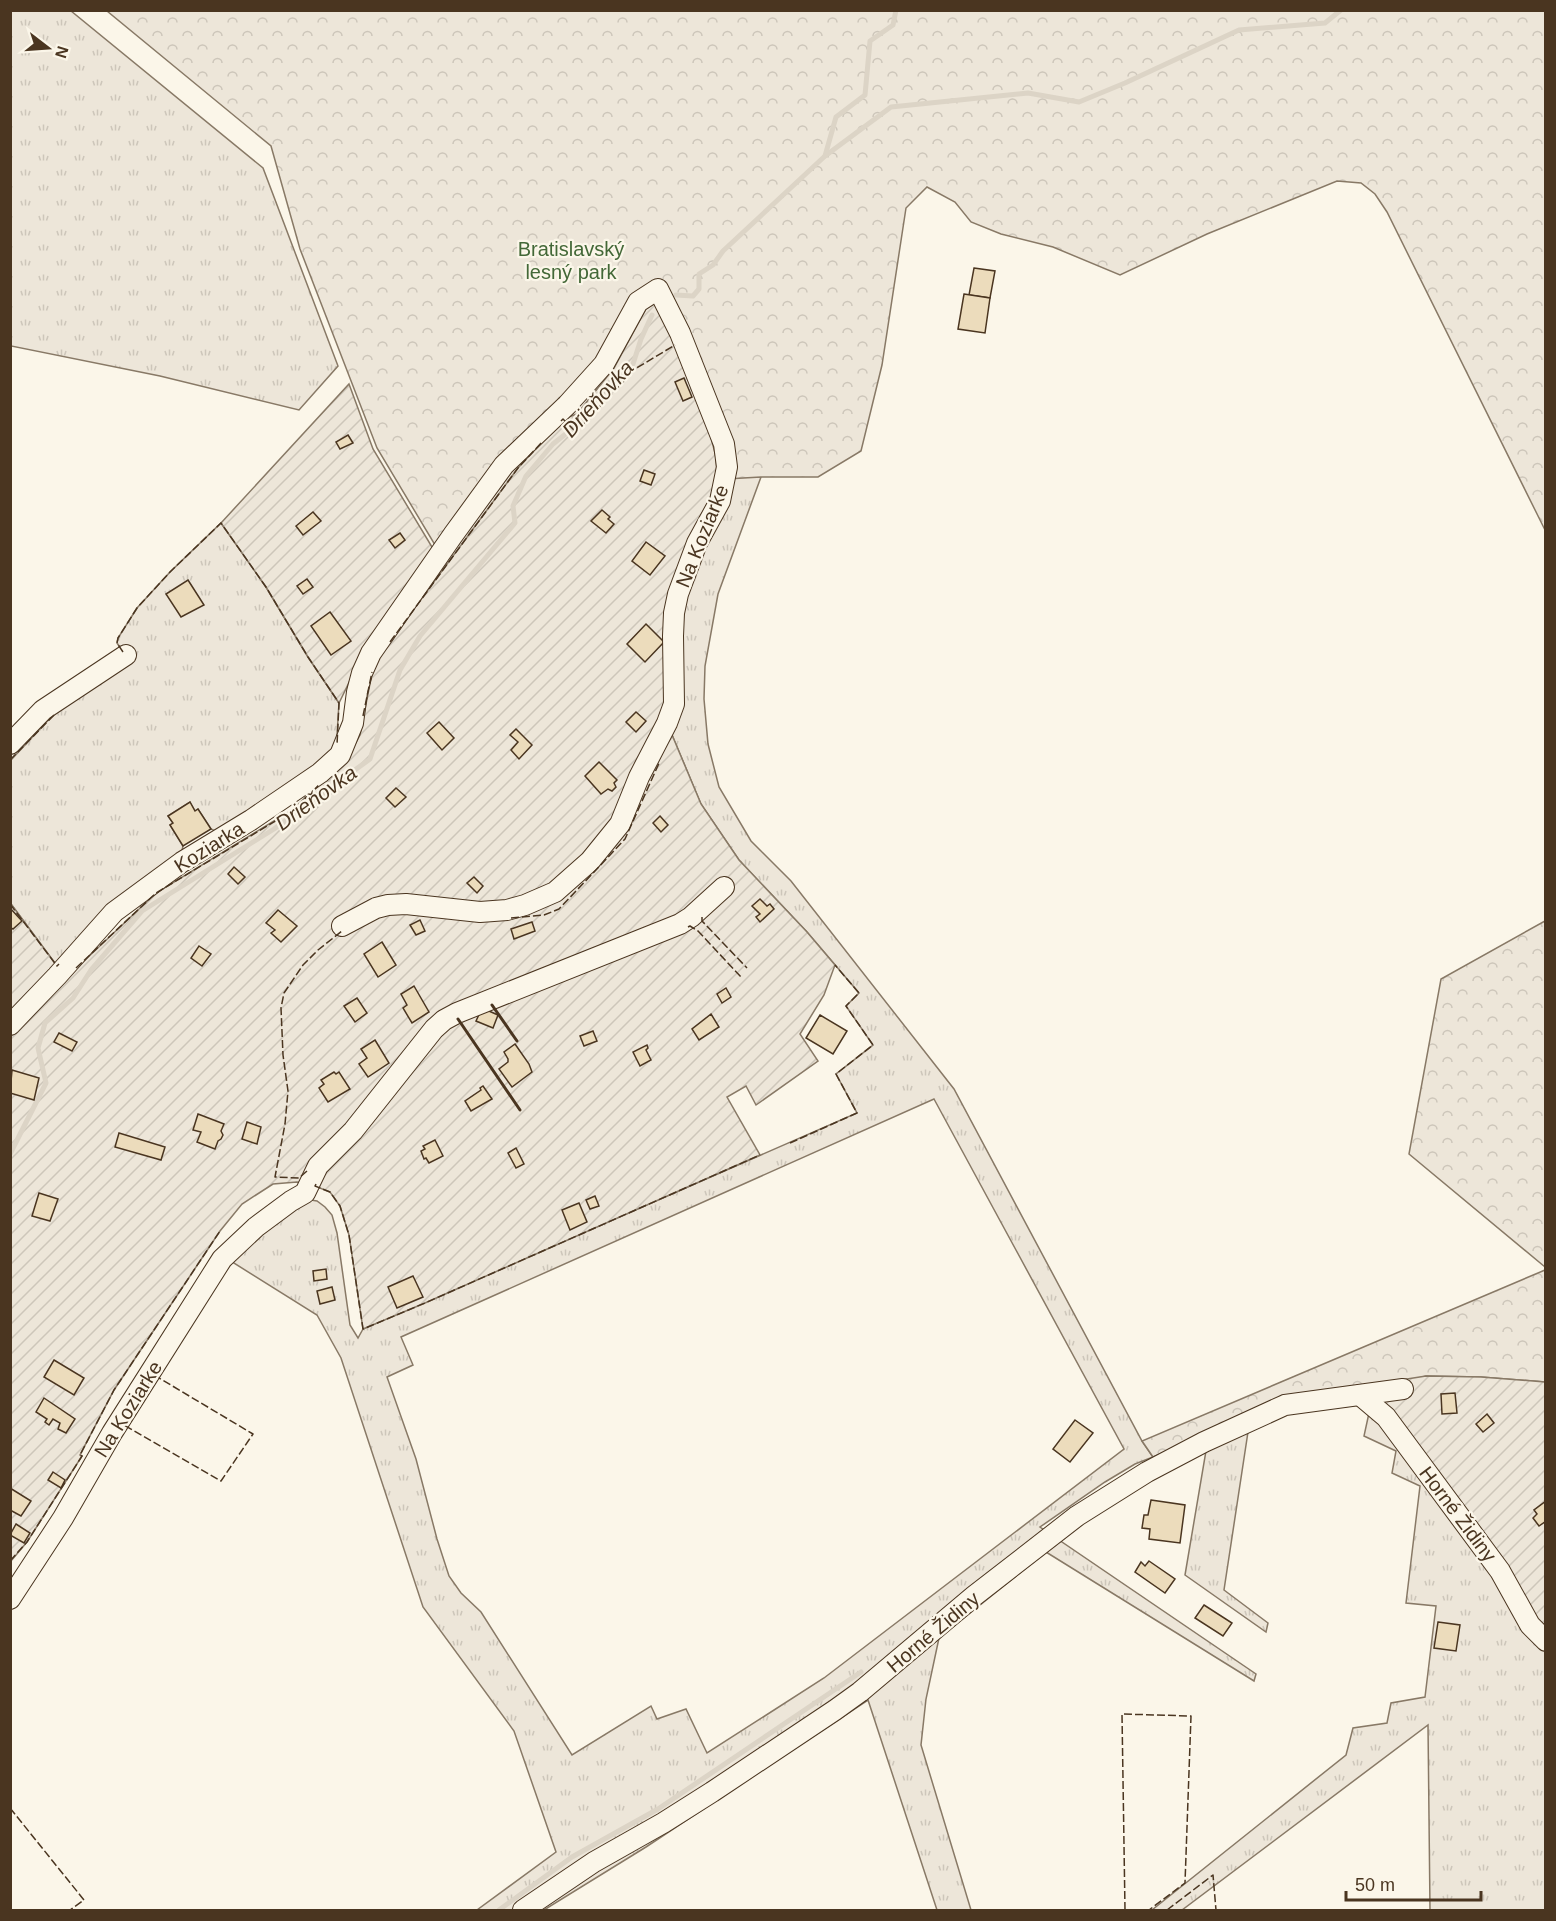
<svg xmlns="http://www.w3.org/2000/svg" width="1556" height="1921" font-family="Helvetica,sans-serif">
<defs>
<pattern id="grass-tufts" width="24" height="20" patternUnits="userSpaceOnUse" patternTransform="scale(1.5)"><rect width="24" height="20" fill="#ede6d9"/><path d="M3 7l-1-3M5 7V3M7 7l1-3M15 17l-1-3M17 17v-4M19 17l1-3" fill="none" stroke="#cdc6ba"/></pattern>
<pattern id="forest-crowns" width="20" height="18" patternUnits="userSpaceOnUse" patternTransform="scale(1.5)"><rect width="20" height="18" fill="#ede6d9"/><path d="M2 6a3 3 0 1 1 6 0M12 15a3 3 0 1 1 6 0" fill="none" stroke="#cdc6ba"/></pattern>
<pattern id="garden-furrows" width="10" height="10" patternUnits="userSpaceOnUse" patternTransform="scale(1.5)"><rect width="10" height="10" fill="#ede6d9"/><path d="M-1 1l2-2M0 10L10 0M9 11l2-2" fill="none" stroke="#cdc6ba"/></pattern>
</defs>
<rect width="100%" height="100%" fill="#fbf6e9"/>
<!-- grass -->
<g fill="url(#grass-tufts)" stroke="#887966" stroke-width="1.5" fill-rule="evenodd">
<path d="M10 11H71L263 168 338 366 299 410 160 376 11 346Z"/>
<path d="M740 477H761L718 594 705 666 704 699 708 744 719 787 751 841 791 881 954 1089 1142 1441 1153 1457 1135 1464 1105 1482 1040 1527 1256 1674 1254 1681 1046 1552 939 1638 926 1699 921 1745 971 1910H937L868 1700 646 1847 544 1910H477L556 1852 514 1731 423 1607 341 1358 317 1315 229 1260 305 1199 317 1201 325 1207 332 1215 337 1233 350 1325 358 1338 363 1329 857 1113 836 1074 873 1045 846 1006 859 993 807 932 739 860 701 804 667 723 673 636 725 479ZM934 1099 1124 1449 824 1678 707 1753 686 1709 657 1719 651 1706 572 1755 481 1612 461 1593 449 1576 437 1539 416 1459 387 1377 413 1365 401 1337Z"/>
<path d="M221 523 266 587 308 657 339 703 336 751 217 832 211 829 198 809 195 811 190 802 168 816 173 823 170 825 183 846 181 855 57 966 11 904V760L53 715 130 662 117 643 118 638 137 608 170 572Z"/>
<path d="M1362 1386 1545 1633V1910H1430L1428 1725 1182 1910H1152L1346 1755 1353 1728 1387 1723 1391 1703 1425 1697 1436 1606 1406 1603 1420 1486 1392 1473 1396 1451 1364 1436 1369 1413 1359 1405 1285 1414 1248 1432 1224 1590 1268 1623 1266 1632 1185 1575 1209 1433Z"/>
</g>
<!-- forest -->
<g fill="url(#forest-crowns)" stroke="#887966" stroke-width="1.5">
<path d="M107 11H1545V530L1387 212 1375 194 1361 183 1337 181 1207 234 1120 275 1053 247 1001 234 971 222 955 202 927 187 906 208 882 365 861 451 818 477H761L726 479 456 580 377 448 300 249 271 146Z"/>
<path d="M1545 921V920V1267L1409 1154 1441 979Z"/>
<path d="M1545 1270V1382L1481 1377 1426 1376 1209 1433 1153 1457 1142 1441Z"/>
</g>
<!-- garden -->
<g fill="url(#garden-furrows)" stroke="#887966" stroke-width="1.5">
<path d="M657 302 707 422 716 457 717 474 712 494 695 528 667 723 701 804 739 860 807 932 835 965 824 995 800 1034 818 1061 756 1105 746 1086 727 1097 760 1155 425 1303 363 1329 349 1235 340 1206 330 1192 315 1186 297 1182 273 1184 242 1204 220 1231 114 1390 80 1455 82 1456 27 1542 11 1561V904L66 978 156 893 292 810 348 757 360 735 374 663 518 468 563 419 577 414 614 368 646 309Z"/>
<path d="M349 384 373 449 435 552 361 658 339 703 308 657 266 587 221 523Z"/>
<path d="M1426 1376 1481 1377 1545 1382V1633L1362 1386Z"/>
</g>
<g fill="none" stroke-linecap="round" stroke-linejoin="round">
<!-- stream -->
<g stroke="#dcd4c6" stroke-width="5">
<path d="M825 156 891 107 1028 93 1079 102 1125 83 1239 30 1325 23 1341 10"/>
<path d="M676 295 693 296 699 289V274L713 265 723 251 825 156 836 117 865 95 870 41 893 25 896 10"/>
<path d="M10 1154 46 1083 38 1048 45 1023 73 998 91 970 142 911 274 829 370 759 400 670 420 636 515 523 513 506 526 476 553 444 582 421 597 398 633 364 641 339 652 315"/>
<path d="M499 1910 572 1857 658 1809 861 1672"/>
</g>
</g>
<!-- building -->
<g fill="#ecdcbc" stroke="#4a3520" stroke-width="1.5">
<path d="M974 268 995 271 990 298 969 295Z"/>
<path d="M964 294 990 298 985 333 958 329Z"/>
<path d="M684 378 692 397 683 401 675 382Z"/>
<path d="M348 435 353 443 340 449 336 442Z"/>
<path d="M644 470 655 474 651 485 640 481Z"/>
<path d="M602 510 610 517 608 519 614 524 606 533 591 521Z"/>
<path d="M313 512 321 521 303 535 296 526Z"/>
<path d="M400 533 405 540 395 548 389 540Z"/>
<path d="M646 542 665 556 650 575 632 561Z"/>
<path d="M307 579 313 587 303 594 297 586Z"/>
<path d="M188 580 204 605 181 617 166 594Z"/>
<path d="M330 612 351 641 331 655 311 626Z"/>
<path d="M646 624 664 642 645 662 627 644Z"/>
<path d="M636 712 646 721 636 732 626 722Z"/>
<path d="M439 722 454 738 442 750 427 733Z"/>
<path d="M516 729 532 745 519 759 511 750 518 742 510 735Z"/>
<path d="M599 762 617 780 614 783 616 787 612 791 608 789 601 794 585 776Z"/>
<path d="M396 788 406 797 395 807 386 798Z"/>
<path d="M190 802 195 811 198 809 211 829 183 846 170 825 173 823 168 816Z"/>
<path d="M660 816 668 825 661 832 653 823Z"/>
<path d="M234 867 245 877 238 884 228 874Z"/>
<path d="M474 877 483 886 477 893 467 883Z"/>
<path d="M760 899 767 906 770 904 774 909 760 922 756 917 760 914 752 906Z"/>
<path d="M10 908 22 921 13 929 10 927Z"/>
<path d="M278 910 297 926 281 942 271 933 275 930 266 923Z"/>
<path d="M420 920 425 931 416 935 410 925Z"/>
<path d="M532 922 535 931 514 939 511 929Z"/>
<path d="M382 942 396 965 378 977 364 954Z"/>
<path d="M199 946 211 954 202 966 191 958Z"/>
<path d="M414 986 429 1012 412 1023 403 1008 407 1005 401 994Z"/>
<path d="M726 988 731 997 722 1003 717 994Z"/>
<path d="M357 998 367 1013 355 1022 344 1006Z"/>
<path d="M482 1008 498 1015 493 1028 476 1021Z"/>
<path d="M711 1014 719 1027 699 1040 692 1029Z"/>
<path d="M820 1015 847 1031 833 1054 806 1038Z"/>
<path d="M593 1031 597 1041 584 1046 580 1036Z"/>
<path d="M59 1033 77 1042 72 1051 54 1042Z"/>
<path d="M375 1040 389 1063 368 1077 359 1064 367 1058 361 1049Z"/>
<path d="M515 1044 529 1064 532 1072 512 1087 499 1069 508 1062V1059L504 1052Z"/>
<path d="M647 1045 648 1048 646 1050 651 1060 640 1066 633 1052Z"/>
<path d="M12 1070 39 1078 34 1100 10 1093Z"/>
<path d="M334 1072 336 1074 339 1072 350 1089 328 1102 319 1088 324 1084 321 1080Z"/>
<path d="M483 1086 492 1099 471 1111 465 1101 481 1090 480 1088Z"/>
<path d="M198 1114 224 1124 221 1131 223 1135 221 1139 218 1141 215 1149 197 1142 201 1132 193 1130Z"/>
<path d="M247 1122 261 1127 257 1144 242 1139Z"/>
<path d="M119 1133 165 1147 161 1160 115 1147Z"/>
<path d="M435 1140 443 1156 429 1163 426 1158 424 1159 421 1151 425 1149 423 1146Z"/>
<path d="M516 1148 524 1164 516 1168 508 1153Z"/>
<path d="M39 1193 58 1199 50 1221 32 1216Z"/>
<path d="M595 1196 599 1206 590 1209 586 1200Z"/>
<path d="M579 1203 587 1222 570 1230 562 1210Z"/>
<path d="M326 1269 327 1279 314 1281 313 1271Z"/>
<path d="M413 1276 423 1297 397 1308 388 1287Z"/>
<path d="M332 1287 335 1300 320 1304 317 1291Z"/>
<path d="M54 1360 84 1378 74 1395 44 1377Z"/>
<path d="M1455 1393 1457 1413 1442 1414 1441 1394Z"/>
<path d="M44 1398 75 1419 66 1433 58 1429 60 1423 53 1419 49 1425 45 1422 47 1419 36 1412Z"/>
<path d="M1487 1414 1494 1423 1483 1432 1476 1424Z"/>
<path d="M1075 1420 1093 1433 1070 1462 1053 1449Z"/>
<path d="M53 1472 65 1480 61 1488 48 1480Z"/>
<path d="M10 1488 31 1501 21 1516 10 1510Z"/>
<path d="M1151 1500 1185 1505 1180 1543 1149 1539 1150 1529 1142 1528 1144 1515H1148Z"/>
<path d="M1546 1501V1521L1539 1526 1533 1518 1537 1514 1534 1510Z"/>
<path d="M16 1524 30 1533 24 1543 10 1535Z"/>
<path d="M1149 1561 1175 1579 1165 1593 1135 1572 1141 1562 1145 1566Z"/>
<path d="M1204 1605 1232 1623 1223 1636 1195 1618Z"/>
<path d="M1438 1622 1460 1625 1456 1651 1434 1648Z"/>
</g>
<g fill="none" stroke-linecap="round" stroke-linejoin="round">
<!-- minor casing -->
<g stroke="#4a3520" stroke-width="22">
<g id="minor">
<path d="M10 744 43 710 126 655"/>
<path d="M10 1025 57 976 114 912 182 862 251 820 320 773 340 755 353 723 357 692 362 673 371 653 453 535 504 465 567 405 604 364 638 302 658 289 680 333 724 444 727 467 720 501 697 543 678 594 674 613 673 636 674 704 667 723 639 777 620 824 590 861 555 892 525 905 507 910 480 912 406 904 388 905 376 908 342 926"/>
<path d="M1360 1395 1386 1417 1500 1571 1530 1625 1546 1641"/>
<path d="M10 1599 63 1518 112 1433 222 1259 256 1227 291 1201 305 1193 318 1166 353 1131 434 1029 444 1020 457 1013 680 924 691 917 724 887"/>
<path d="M523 1910 594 1862 663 1823 712 1792 835 1710 860 1692 974 1596 1077 1516 1147 1472 1204 1442 1285 1405 1403 1389"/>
</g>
</g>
<!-- minor -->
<use href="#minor" stroke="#fbf6e9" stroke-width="20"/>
<!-- fence -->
<g stroke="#4a3520" stroke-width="1.5" stroke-dasharray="8 3" stroke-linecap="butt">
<path d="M561 421 563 419 576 432 635 369 675 345"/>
<path d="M390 642 518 468 543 441"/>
<path d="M123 652 117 643 118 638 137 608 170 572 221 523 266 587 308 657 339 703 337 745"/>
<path d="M363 716 372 672"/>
<path d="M10 760 56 713"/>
<path d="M10 904 57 966 59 964"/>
<path d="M702 917V921L747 968"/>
<path d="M511 918 544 915 559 909 595 871 625 839 660 761"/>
<path d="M688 927 690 926 698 931 741 977"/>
<path d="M76 968 156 893 292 811 319 785"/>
<path d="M790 1143 857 1113 836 1074 873 1045 846 1006 859 993 835 965"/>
<path d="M307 1171 299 1178 275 1177 285 1124 288 1091 283 1055 281 1008 284 993 303 965 318 950 342 931"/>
<path d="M316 1184 315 1186 330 1192 340 1206 349 1235 363 1329 425 1303 760 1155"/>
<path d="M154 1375 253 1434 221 1481 124 1425Z"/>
<path d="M10 1561 27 1542 82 1456 80 1455 114 1390 220 1231"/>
<path d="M10 1808 84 1900 70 1910"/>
<path d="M1125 1910 1122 1714 1191 1716 1185 1883 1149 1910"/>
<path d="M1167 1910 1213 1875 1216 1910"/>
</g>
<!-- wall -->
<g stroke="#4a3520" stroke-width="3">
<path d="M492 1005 517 1041"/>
<path d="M458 1019 520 1110"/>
</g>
</g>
<g text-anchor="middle" stroke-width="4.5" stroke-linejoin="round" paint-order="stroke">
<!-- park labels -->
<g font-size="20" fill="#436837" stroke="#fbf6e9">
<text x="571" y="256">Bratislavský<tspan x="571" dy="23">lesný park</tspan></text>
</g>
<!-- street labels -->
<g font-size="20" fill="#4a3520" stroke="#fbf6e9">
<text transform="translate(702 536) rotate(-68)" y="7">Na Koziarke</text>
<text transform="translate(209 847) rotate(-32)" y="7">Koziarka</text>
<text transform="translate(128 1409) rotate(-58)" y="7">Na Koziarke</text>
<text transform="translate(1458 1514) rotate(53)" y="7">Horné Židiny</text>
<text transform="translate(933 1632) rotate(-40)" y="7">Horné Židiny</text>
</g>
<!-- water labels -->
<g font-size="21" font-style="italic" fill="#4a3520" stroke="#fbf6e9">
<text transform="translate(598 399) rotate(-48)" y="7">Drieňovka</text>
<text transform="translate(316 798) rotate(-36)" y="7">Drieňovka</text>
</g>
</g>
<!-- border -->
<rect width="1556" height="1921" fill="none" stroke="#4a3520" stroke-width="24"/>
<!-- north arrow -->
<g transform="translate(48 48) rotate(107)" stroke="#fbf6e9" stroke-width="4.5" paint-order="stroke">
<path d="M0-4.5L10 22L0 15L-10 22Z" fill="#4a3520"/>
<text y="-9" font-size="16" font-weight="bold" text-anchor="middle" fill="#4a3520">N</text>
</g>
<!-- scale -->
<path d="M1346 1891v9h135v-9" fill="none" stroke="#4a3520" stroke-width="3"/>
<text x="1355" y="1891" font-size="18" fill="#4a3520" stroke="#fbf6e9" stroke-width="4.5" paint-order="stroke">50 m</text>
</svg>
